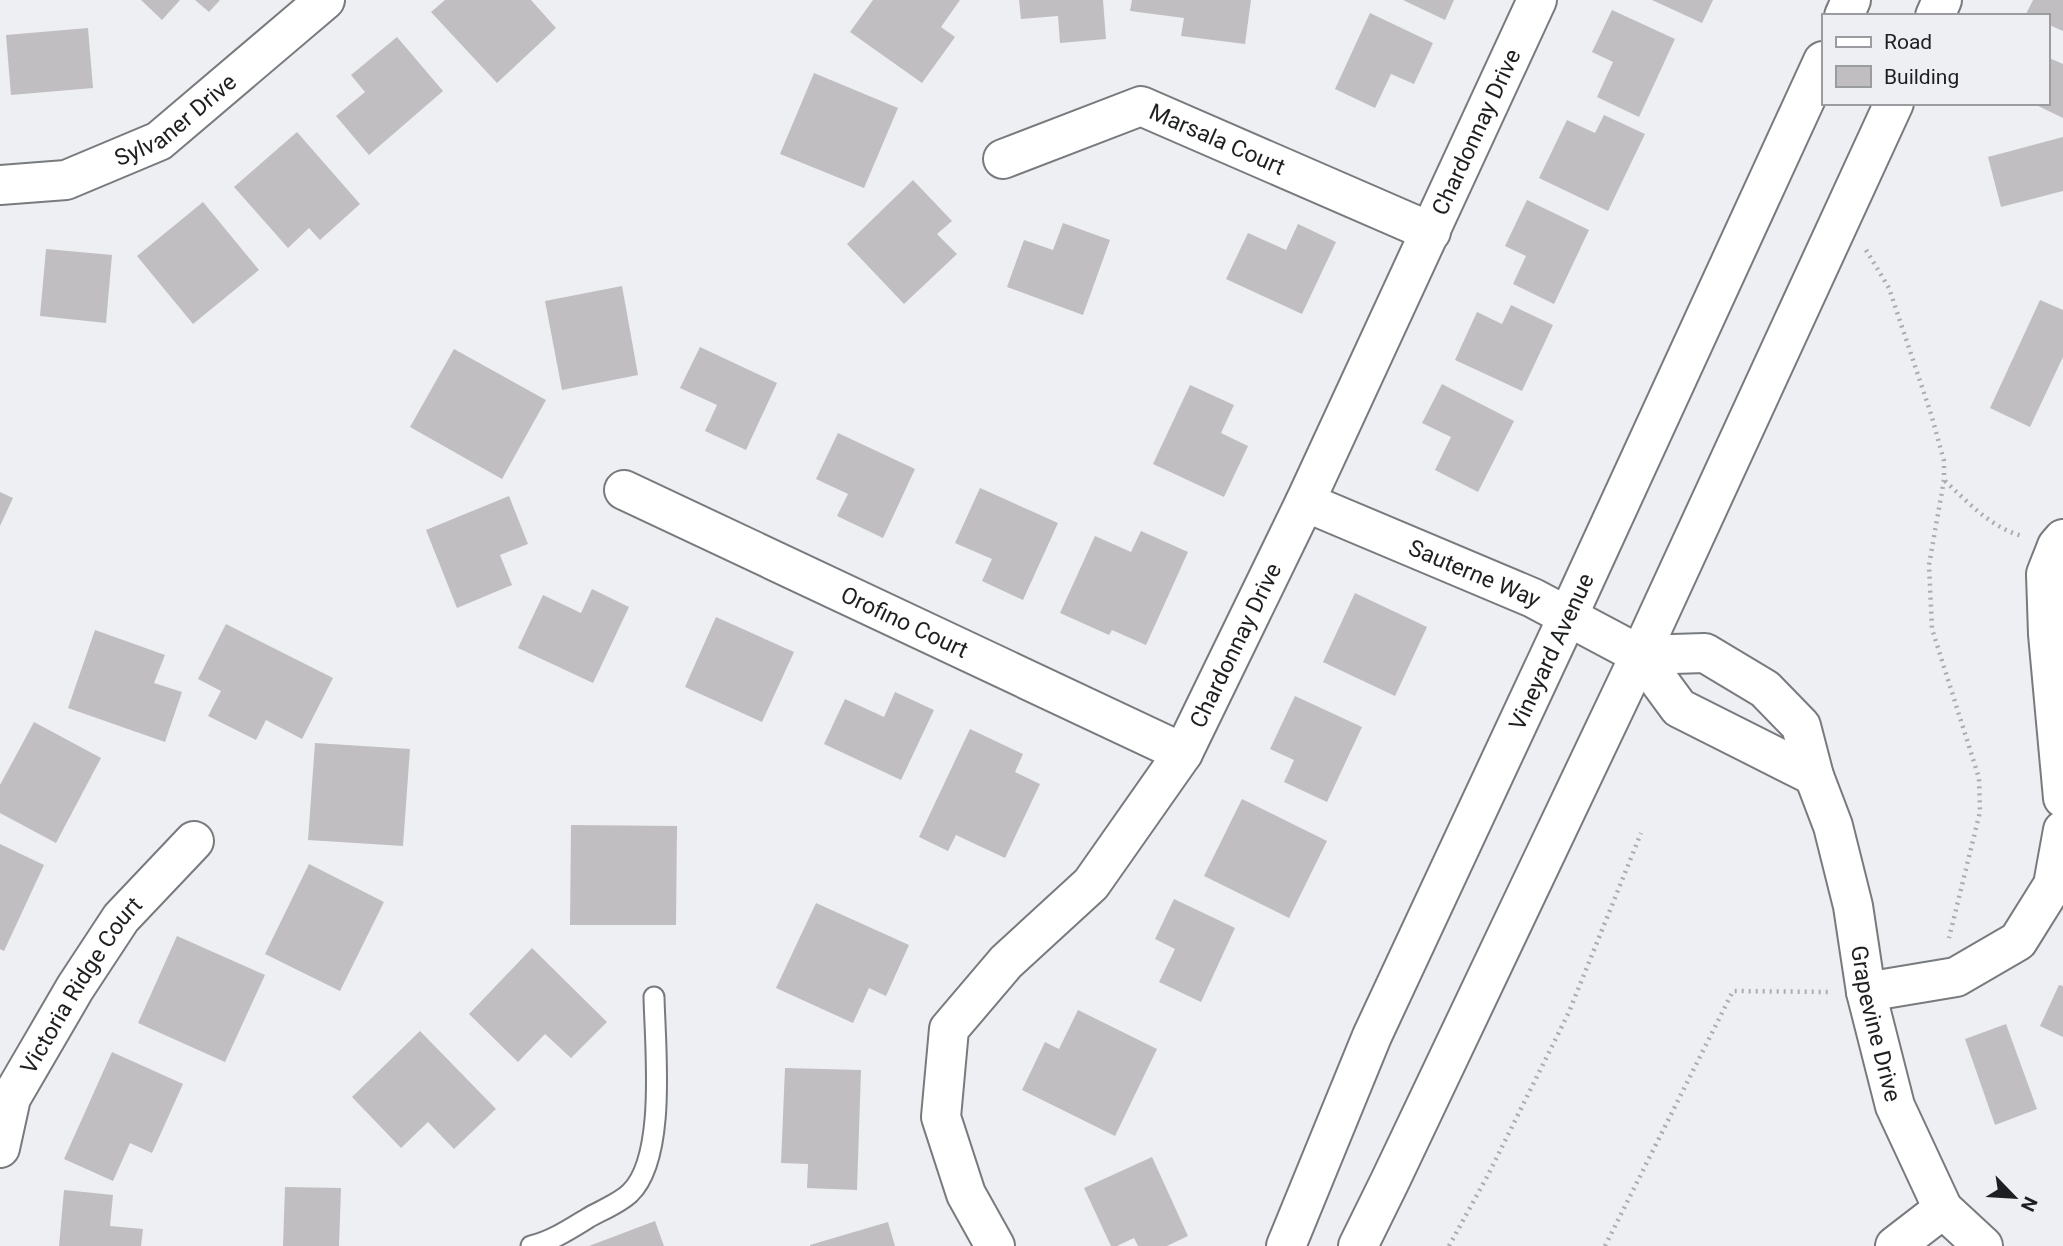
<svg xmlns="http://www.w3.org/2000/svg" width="2063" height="1246" font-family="Roboto,sans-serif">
<rect width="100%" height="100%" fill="#edeff3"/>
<!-- building -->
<g fill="#c1bec1">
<path d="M141 0H180L162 20Z"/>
<path d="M195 0H220L209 12Z"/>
<path d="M445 0H531L556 28 497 83 431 12Z"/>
<path d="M873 0H960L941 27 955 37 922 83 850 32Z"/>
<path d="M1019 0H1103L1106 39 1060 43 1058 16 1021 19Z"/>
<path d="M1132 0H1251L1245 44 1181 36 1184 18 1130 11Z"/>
<path d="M1403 0H1454L1445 20Z"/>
<path d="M1652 0H1713L1702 23Z"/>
<path d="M2033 0H2063V31L2047 24V16L2026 14Z"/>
<path d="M1612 10 1675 39 1639 117 1597 97 1613 62 1592 52Z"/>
<path d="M1370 13 1433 43 1414 84 1391 74 1375 108 1335 89Z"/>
<path d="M88 28 93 88 11 95 6 35Z"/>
<path d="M397 37 443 91 369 155 336 116 365 92 351 75Z"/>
<path d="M2047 57 2063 64V118L2032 103H2047Z"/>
<path d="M814 73 898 108 864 188 780 154Z"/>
<path d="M1604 115 1645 134 1608 211 1539 178 1567 120 1595 133Z"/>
<path d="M297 132 360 204 320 240 309 228 288 248 234 187Z"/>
<path d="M2063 137V191L2001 207 1988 157Z"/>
<path d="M913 180 952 221 937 234 957 254 904 304 847 244Z"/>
<path d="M1527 200 1589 230 1554 304 1513 284 1526 256 1505 246Z"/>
<path d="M203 202 259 270 193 324 137 256Z"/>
<path d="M1063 223 1110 240 1083 315 1007 287 1024 240 1053 250Z"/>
<path d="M1298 224 1336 242 1302 314 1226 279 1248 233 1286 250Z"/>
<path d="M46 249 112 255 106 323 40 316Z"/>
<path d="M622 286 638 375 562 390 545 301Z"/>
<path d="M2040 300 2063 310V357L2030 427 1990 408Z"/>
<path d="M1511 305 1553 325 1522 391 1455 360 1477 312 1502 324Z"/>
<path d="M700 347 777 383 746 450 705 431 717 405 680 388Z"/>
<path d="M454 349 546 400 502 479 410 427Z"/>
<path d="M1442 384 1514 421 1478 492 1435 470 1451 437 1422 423Z"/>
<path d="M1190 385 1234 405 1221 433 1248 446 1224 497 1153 464Z"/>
<path d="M838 433 915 469 883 538 837 516 848 494 816 479Z"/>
<path d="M980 488 1058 523 1023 600 982 581 992 559 955 543Z"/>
<path d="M0 492 13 498 0 526Z"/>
<path d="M509 496 528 544 500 555 512 585 457 608 426 530Z"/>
<path d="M1141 531 1188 552 1146 645 1112 630 1109 635 1060 613 1095 536 1131 552Z"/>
<path d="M592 589 629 607 593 683 518 648 543 595 581 613Z"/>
<path d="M1355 593 1427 627 1395 696 1323 662Z"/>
<path d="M716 617 794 652 762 722 685 687Z"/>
<path d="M226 624 333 678 302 739 266 720 256 740 208 716 221 691 198 679Z"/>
<path d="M95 630 165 655 154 683 182 692 165 742 68 708Z"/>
<path d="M895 692 934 710 901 780 824 744 845 699 884 717Z"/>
<path d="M1295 696 1362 727 1327 802 1284 782 1294 760 1270 749Z"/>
<path d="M34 722 101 758 56 843 0 813V785Z"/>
<path d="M970 729 1023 754 1015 772 1040 784 1005 858 956 835 948 851 919 837Z"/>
<path d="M315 743 410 749 403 846 308 840Z"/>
<path d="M1242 799 1327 841 1289 918 1204 876Z"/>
<path d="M571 825 677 826 676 925H570Z"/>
<path d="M0 844 44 865 4 951 0 949Z"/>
<path d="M309 864 384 902 340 991 265 954Z"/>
<path d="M1174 899 1235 928 1201 1002 1159 982 1175 949 1155 939Z"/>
<path d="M816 903 909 945 886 996 869 988 853 1023 776 988Z"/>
<path d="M177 936 265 975 225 1062 138 1023Z"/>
<path d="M532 948 607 1022 571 1058 545 1034 518 1062 469 1014Z"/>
<path d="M2059 985 2063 986V1037L2040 1026Z"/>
<path d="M1078 1010 1157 1049 1115 1136 1022 1090 1045 1042 1059 1049Z"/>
<path d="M2006 1024 2037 1109 1995 1125 1965 1039Z"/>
<path d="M420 1031 496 1109 454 1149 428 1122 401 1148 352 1097Z"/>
<path d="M112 1052 183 1084 152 1153 130 1143 113 1181 64 1159Z"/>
<path d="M785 1068 861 1070 857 1190 807 1188 808 1164 781 1163Z"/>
<path d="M1152 1157 1188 1236 1167 1246H1138L1134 1238 1117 1246H1111L1084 1188Z"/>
<path d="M285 1187 341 1188 339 1246H283Z"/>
<path d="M64 1190 113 1195 110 1226 143 1229 141 1246H59Z"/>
<path d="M655 1221 664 1246H589Z"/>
<path d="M888 1222 895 1246H810V1245Z"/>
</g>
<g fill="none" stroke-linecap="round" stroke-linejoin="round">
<!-- lane casing -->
<g stroke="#787b7e" stroke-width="23">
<path id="lane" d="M531 1246C552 1241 570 1229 588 1218 600 1211 620 1203 630 1193 667 1158 655 1046 654 997"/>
</g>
<!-- street casing -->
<g stroke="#787b7e" stroke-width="42">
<g id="street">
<path id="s1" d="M1003 159 1141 106 1431 232"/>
<path id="s2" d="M0 185 66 180 159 141 325 0"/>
<path id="s3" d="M624 490 1183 753"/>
<path id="s4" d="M1305 502 1533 598 1640 655 1679 708 1814 776"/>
<path d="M2063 539 2057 546 2046 574 2048 634 2063 798"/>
<path id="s5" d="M1640 655 1705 653 1765 689 1801 726 1814 776 1833 826 1853 906 1866 992 1895 1106 1943 1209 1983 1246"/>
<path d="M1866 992 1956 977 2018 941 2053 885 2063 830"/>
<path id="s6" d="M0 1148 11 1098 75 988 121 918 194 841"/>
<path id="s7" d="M995 1246 966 1194 941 1117 949 1029 1006 962 1091 884 1183 753 1305 502 1537 0"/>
<path d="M1895 1246 1943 1209"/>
</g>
</g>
<!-- secondary casing -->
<g stroke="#787b7e" stroke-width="42">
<g id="secondary">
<path d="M1844 16 1851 0"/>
<path d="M1935 16 1942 0"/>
<path id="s8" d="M1286 1246 1372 1036 1568 616 1823 61"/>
<path d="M1358 1246 1390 1181 1640 655 1894 103"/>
</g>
</g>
<!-- path -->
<g stroke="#aaacaf" stroke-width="4.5" stroke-dasharray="2 5" stroke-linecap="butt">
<path d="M1866 250 1889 288 1931 414 1944 461V480L1929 565 1932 629 1979 778 1980 812 1949 938"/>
<path d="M1945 481C1968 502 1990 527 2022 536"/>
<path d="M1449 1246 1488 1175 1569 1012 1641 833"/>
<path d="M1605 1246 1733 991 1830 992"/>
</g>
<!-- lane -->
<use href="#lane" stroke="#fff" stroke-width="19"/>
<!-- street -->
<use href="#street" stroke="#fff" stroke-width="38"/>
<!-- secondary -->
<use href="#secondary" stroke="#fff" stroke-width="38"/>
</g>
<g text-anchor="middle" stroke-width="5" stroke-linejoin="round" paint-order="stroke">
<!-- street labels -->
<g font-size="23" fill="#1e1f20" stroke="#edeff3">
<text dy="8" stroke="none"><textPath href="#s2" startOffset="192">Sylvaner Drive</textPath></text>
<text dy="8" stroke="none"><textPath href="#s7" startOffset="1279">Chardonnay Drive</textPath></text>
<text dy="8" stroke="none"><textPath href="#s1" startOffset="231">Marsala Court</textPath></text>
<text dy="8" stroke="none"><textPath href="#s4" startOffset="184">Sauterne Way</textPath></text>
<text dy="8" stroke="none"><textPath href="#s3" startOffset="310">Orofino Court</textPath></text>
<text dy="8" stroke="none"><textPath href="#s7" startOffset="712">Chardonnay Drive</textPath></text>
<text dy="8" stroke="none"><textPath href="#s8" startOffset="651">Vineyard Avenue</textPath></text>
<text dy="8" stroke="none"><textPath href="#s6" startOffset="184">Victoria Ridge Court</textPath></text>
<text dy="8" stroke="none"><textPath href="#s5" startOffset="494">Grapevine Drive</textPath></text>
</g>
</g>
<!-- legend -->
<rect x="1822" y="14" width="228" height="91" fill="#edeff3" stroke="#9a9c9f" stroke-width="2"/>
<rect x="1836" y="37" width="35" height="10" fill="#ffffff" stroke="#9a9c9f" stroke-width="2"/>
<text x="1884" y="49" font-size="21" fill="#1e1f20">Road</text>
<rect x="1836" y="66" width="35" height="21" fill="#c1bec1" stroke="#9a9c9f" stroke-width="2"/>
<text x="1884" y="84" font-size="21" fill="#1e1f20">Building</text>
<!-- north arrow -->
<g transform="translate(2014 1197) rotate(115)" stroke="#edeff3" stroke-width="5" paint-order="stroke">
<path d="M0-5L12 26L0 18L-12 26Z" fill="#1e1f20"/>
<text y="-10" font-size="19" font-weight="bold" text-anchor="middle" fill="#1e1f20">N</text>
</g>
</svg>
